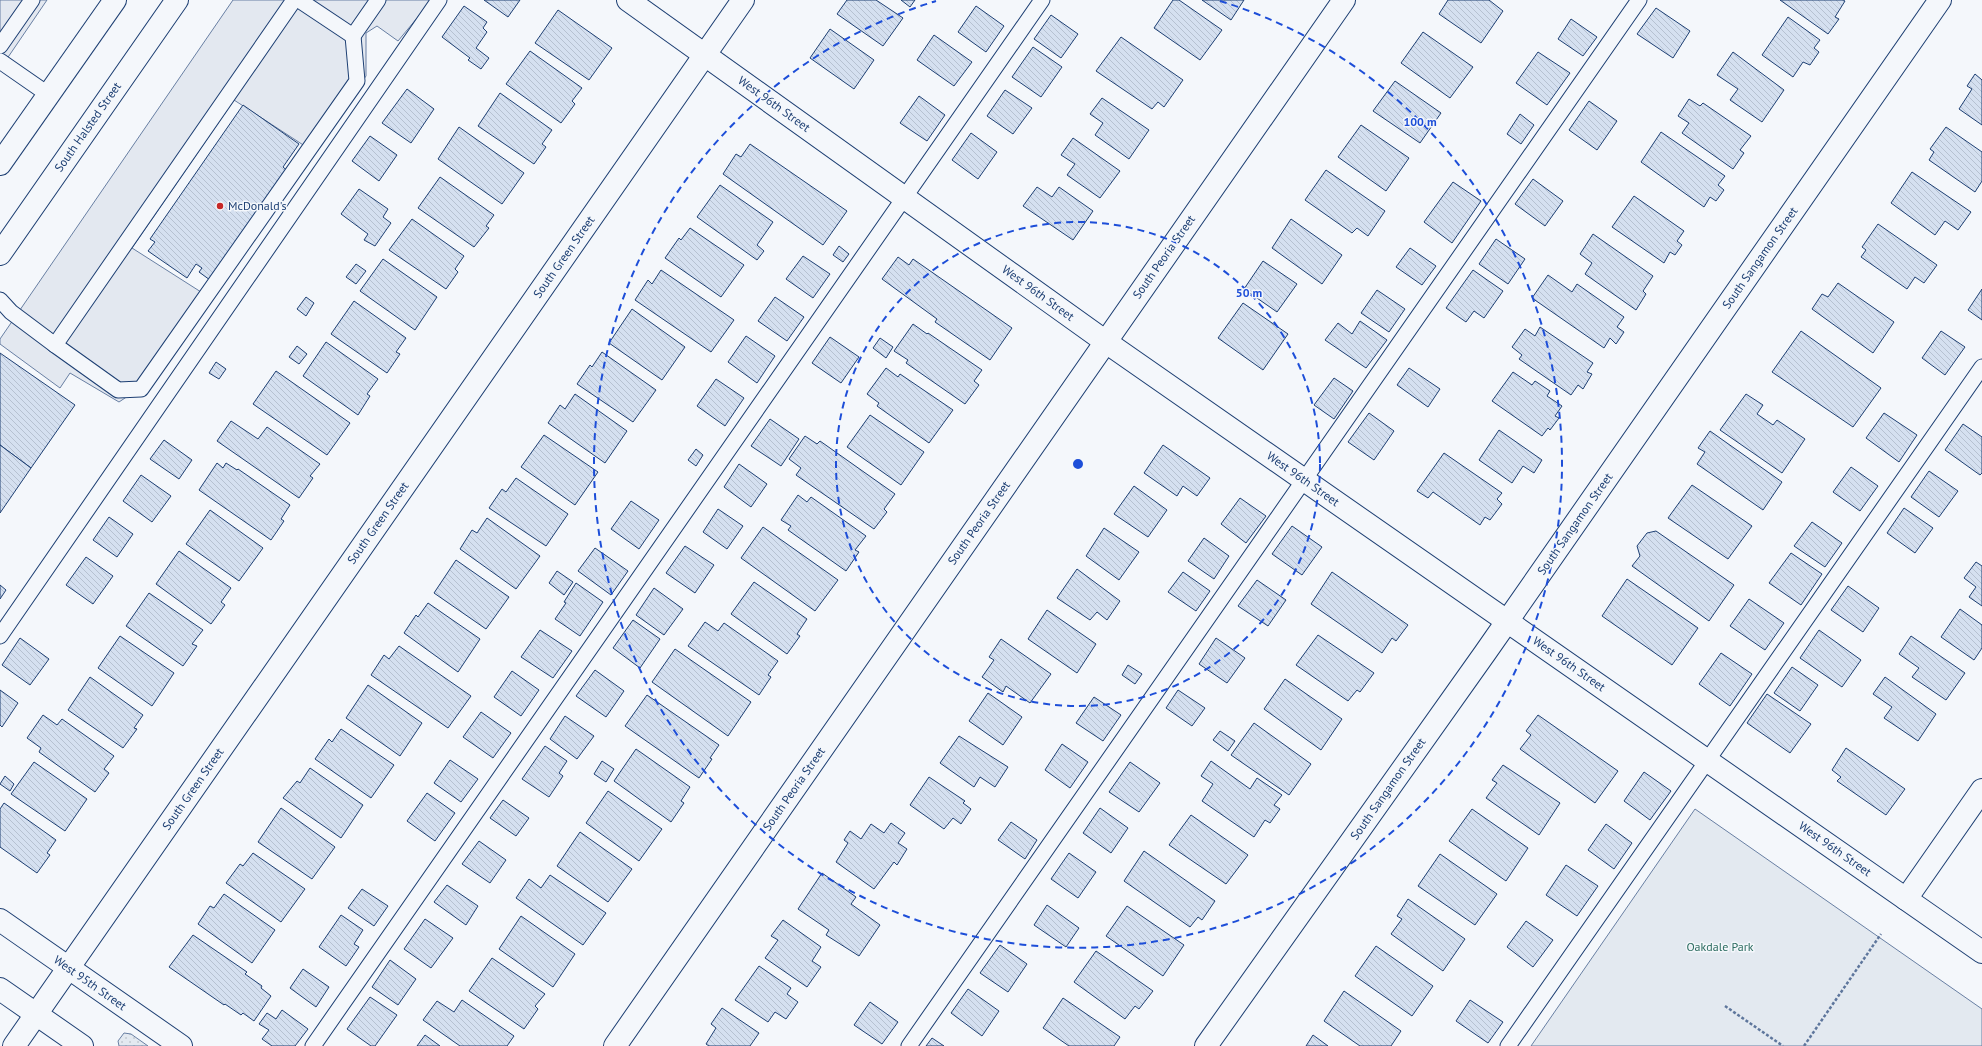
<svg xmlns="http://www.w3.org/2000/svg" width="1982" height="1046" font-family="'PT Sans',sans-serif">
<defs>
<pattern id="grass-dots" width="8" height="8" patternUnits="userSpaceOnUse"><rect width="8" height="8" fill="#e3e9f0"/><path d="M2 2h.1M6 6h.1" fill="none" stroke="#c2c9d1" stroke-width="1.8" stroke-linecap="round"/></pattern>
<pattern id="building-back-hatch" width="6" height="6" patternUnits="userSpaceOnUse"><rect width="6" height="6" fill="#d5e0f0"/><path d="M-1 5l2 2M0 0l6 6M5-1l2 2" fill="none" stroke="#b6c1d1"/></pattern>
</defs>
<rect width="100%" height="100%" fill="#f4f7fb"/>
<!-- grass -->
<path fill="url(#grass-dots)" stroke="#687fa3" d="M124 1033 131 1034 148 1046H119L118 1041Z"/>
<!-- park -->
<path fill="#e3e9f0" stroke="#687fa3" d="M1695 809 1982 1009V1046H1531Z"/>
<!-- parking -->
<g fill="#e3e8f0" stroke="#687fa3">
<path d="M0 0H47L0 69Z"/>
<path d="M233 0H432L398 41 377 26 366 33V76L314 152 234 100 132 248 212 299 158 376 119 402 70 373 60 388 0 344V339Z"/>
</g>
<!-- building -->
<g fill="url(#building-back-hatch)" stroke="#1d3f73">
<path d="M484 0H520L508 17Z"/>
<path d="M847 0H876L903 18 883 46 837 14Z"/>
<path d="M901 0H915L910 7Z"/>
<path d="M1173 0H1179L1222 30 1200 60 1154 28Z"/>
<path d="M1202 0H1244L1231 20Z"/>
<path d="M1448 0H1489L1503 11 1481 43 1439 14Z"/>
<path d="M1780 0H1843L1845 1 1835 17 1839 19 1828 34Z"/>
<path d="M464 6 487 22 483 28 487 32 476 48 489 58 481 69 468 60 470 58 442 37Z"/>
<path d="M976 6 1004 26 986 52 958 32Z"/>
<path d="M1656 8 1690 31 1673 58 1637 34Z"/>
<path d="M558 10 612 48 589 80 535 43Z"/>
<path d="M1051 15 1078 34 1061 58 1034 39Z"/>
<path d="M1788 17 1820 40 1814 48 1819 52 1810 65 1803 62 1793 77 1762 55Z"/>
<path d="M1571 19 1597 37 1583 56 1558 39Z"/>
<path d="M830 29 874 60 854 89 810 58Z"/>
<path d="M1423 32 1473 67 1450 98 1401 63Z"/>
<path d="M934 35 972 62 954 86 917 60Z"/>
<path d="M1121 37 1183 80 1164 107 1158 102 1152 109 1096 71Z"/>
<path d="M1033 47 1062 67 1041 97 1012 77Z"/>
<path d="M530 51 582 88 572 101 575 104 561 123 506 84Z"/>
<path d="M1538 52 1570 73 1547 105 1516 83Z"/>
<path d="M1733 52 1784 90 1762 122 1730 100 1738 89 1717 75Z"/>
<path d="M1975 74 1982 80V125L1959 109 1972 89 1967 86Z"/>
<path d="M1395 81 1441 113 1420 143 1373 111Z"/>
<path d="M407 89 434 109 411 143 382 123Z"/>
<path d="M1005 90 1032 108 1013 134 987 116Z"/>
<path d="M500 93 552 130 542 144 546 147 534 164 478 126Z"/>
<path d="M919 96 945 115 927 141 900 123Z"/>
<path d="M1102 98 1149 130 1129 159 1095 135 1103 123 1090 114Z"/>
<path d="M1689 99 1700 106 1703 103 1751 136 1740 150 1744 153 1733 169 1682 133 1689 123 1678 116Z"/>
<path d="M1589 101 1617 121 1597 150 1569 130Z"/>
<path d="M243 105 299 144 283 167 290 173 210 280 199 272 202 268 196 264 187 278 148 251 155 242 150 239Z"/>
<path d="M1520 114 1534 125 1521 144 1507 134Z"/>
<path d="M1361 125 1409 158 1386 191 1338 157Z"/>
<path d="M459 127 524 173 502 204 438 159Z"/>
<path d="M1946 127 1982 152V181L1975 192 1929 160 1934 152 1930 149Z"/>
<path d="M1661 132 1725 176 1718 185 1724 190 1716 201 1710 197 1704 207 1641 162Z"/>
<path d="M971 133 997 152 978 179 952 160Z"/>
<path d="M370 136 397 155 379 181 352 161Z"/>
<path d="M1073 138 1120 171 1100 198 1067 175 1075 164 1061 155Z"/>
<path d="M750 144 847 211 823 245 723 174 736 154 741 157Z"/>
<path d="M1326 170 1385 211 1368 236 1357 228 1352 233 1305 200Z"/>
<path d="M1912 172 1971 212 1958 230 1945 221 1935 235 1891 203Z"/>
<path d="M440 177 494 215 486 226 489 228 474 247 418 208Z"/>
<path d="M1533 179 1563 201 1545 226 1515 204Z"/>
<path d="M1453 182 1481 201 1452 243 1424 222Z"/>
<path d="M720 185 773 222 757 245 764 251 757 260 697 217Z"/>
<path d="M1037 187 1052 197 1059 187 1093 211 1073 240 1023 206Z"/>
<path d="M359 189 388 209 383 217 391 223 375 246 364 240 368 234 341 214Z"/>
<path d="M1634 196 1684 231 1677 241 1682 245 1675 255 1670 252 1664 263 1612 227Z"/>
<path d="M412 219 464 256 455 269 458 272 446 289 389 250Z"/>
<path d="M1291 219 1342 255 1322 284 1272 248Z"/>
<path d="M1878 224 1937 265 1924 283 1915 277 1907 289 1861 257 1866 250 1862 247Z"/>
<path d="M690 228 744 265 721 297 665 258 679 238 681 240Z"/>
<path d="M1593 234 1653 276 1643 291 1646 294 1636 310 1585 274 1592 263 1580 254Z"/>
<path d="M1496 239 1525 259 1508 284 1479 264Z"/>
<path d="M839 246 849 254 843 262 833 255Z"/>
<path d="M1410 248 1436 266 1422 285 1396 267Z"/>
<path d="M803 256 830 274 813 298 786 279Z"/>
<path d="M898 257 909 265 913 259 1012 328 990 360 935 322 937 319 882 279Z"/>
<path d="M383 259 437 297 415 330 360 291Z"/>
<path d="M1263 261 1297 284 1277 312 1244 289Z"/>
<path d="M356 264 366 271 356 284 346 277Z"/>
<path d="M661 270 734 320 711 352 635 300 648 280 652 284Z"/>
<path d="M1473 270 1503 291 1484 318 1474 311 1466 322 1446 308Z"/>
<path d="M1548 275 1572 292 1577 284 1624 317 1617 327 1624 332 1616 344 1610 338 1604 348 1532 298Z"/>
<path d="M1838 283 1894 322 1873 353 1812 309 1822 294 1828 297Z"/>
<path d="M1982 289V320L1968 310Z"/>
<path d="M1377 290 1405 309 1389 332 1361 313Z"/>
<path d="M306 297 314 303 306 316 297 309Z"/>
<path d="M775 297 804 317 787 341 758 321Z"/>
<path d="M354 301 406 338 396 352 400 354 387 373 331 334Z"/>
<path d="M1243 303 1288 334 1263 370 1218 338Z"/>
<path d="M632 309 685 347 662 380 609 343Z"/>
<path d="M1360 321 1387 340 1366 368 1325 340 1338 323 1352 334Z"/>
<path d="M913 324 927 334 928 333 982 370 974 381 979 385 965 404 906 363 908 360 894 351Z"/>
<path d="M1540 327 1593 363 1587 372 1592 374 1583 389 1578 385 1571 395 1519 359 1522 355 1512 347 1525 329 1535 336Z"/>
<path d="M1801 331 1881 388 1853 427 1772 372Z"/>
<path d="M1941 331 1965 347 1945 375 1922 358Z"/>
<path d="M746 336 775 356 757 383 728 362Z"/>
<path d="M830 337 859 357 841 383 812 363Z"/>
<path d="M880 338 893 347 886 358 873 348Z"/>
<path d="M326 342 378 379 367 394 370 396 358 415 303 376Z"/>
<path d="M297 346 307 354 299 364 289 357Z"/>
<path d="M602 352 656 390 633 422 577 384 590 365 592 367Z"/>
<path d="M0 353 75 405 31 468 0 445Z"/>
<path d="M216 362 226 369 219 379 209 373Z"/>
<path d="M886 368 898 377 900 374 953 410 929 443 877 406 879 403 867 394Z"/>
<path d="M1409 368 1440 389 1428 407 1397 385Z"/>
<path d="M276 371 350 423 327 455 253 404Z"/>
<path d="M1513 372 1532 385 1535 381 1550 391 1547 396 1562 406 1555 416 1559 418 1550 430 1548 428 1542 436 1492 401Z"/>
<path d="M1334 378 1353 391 1334 419 1314 405Z"/>
<path d="M716 379 744 398 725 426 697 406Z"/>
<path d="M575 394 627 431 605 463 548 423 560 405 565 409Z"/>
<path d="M1746 394 1763 405 1757 414 1773 425 1777 420 1805 439 1782 473 1720 430Z"/>
<path d="M1369 413 1394 431 1374 460 1348 442Z"/>
<path d="M1884 413 1917 435 1899 462 1866 438Z"/>
<path d="M870 415 924 452 901 485 847 447Z"/>
<path d="M770 419 799 439 781 466 751 446Z"/>
<path d="M231 421 258 439 267 427 320 464 310 476 313 478 299 498 217 441Z"/>
<path d="M1963 424 1982 437V473L1980 475 1945 450Z"/>
<path d="M1499 430 1542 460 1534 473 1523 466 1512 483 1479 460Z"/>
<path d="M1710 431 1782 482 1763 510 1697 464 1705 452 1698 448Z"/>
<path d="M544 435 598 472 575 505 521 467Z"/>
<path d="M805 436 817 444 820 441 895 494 884 509 887 512 874 529 796 475 801 468 789 459Z"/>
<path d="M164 440 192 460 179 479 150 459Z"/>
<path d="M0 445 31 468 0 513Z"/>
<path d="M1163 445 1210 478 1197 496 1183 486 1177 496 1144 473Z"/>
<path d="M696 449 703 455 696 466 688 460Z"/>
<path d="M1444 453 1502 493 1497 499 1502 504 1490 520 1485 517 1480 525 1433 492 1428 498 1417 491Z"/>
<path d="M217 463 223 468 226 463 237 470 238 469 290 505 281 519 284 521 271 540 199 490Z"/>
<path d="M739 464 767 484 751 507 724 487Z"/>
<path d="M1851 467 1878 486 1860 511 1833 492Z"/>
<path d="M1929 471 1958 491 1939 517 1911 497Z"/>
<path d="M141 475 171 496 152 522 123 501Z"/>
<path d="M516 478 568 514 546 546 489 508 502 489 506 492Z"/>
<path d="M1692 485 1752 526 1728 559 1668 518Z"/>
<path d="M1134 486 1167 510 1148 537 1114 514Z"/>
<path d="M798 495 807 502 811 497 866 536 855 550 859 552 846 571 788 530 791 526 781 520Z"/>
<path d="M1240 498 1266 516 1246 543 1221 524Z"/>
<path d="M631 501 659 520 639 549 611 529Z"/>
<path d="M1904 508 1933 528 1915 553 1887 533Z"/>
<path d="M718 509 743 526 727 549 703 532Z"/>
<path d="M210 510 263 548 239 581 186 544Z"/>
<path d="M109 517 133 534 117 557 93 540Z"/>
<path d="M487 518 540 556 516 589 460 549 472 530 477 533Z"/>
<path d="M1812 522 1842 543 1825 567 1794 546Z"/>
<path d="M1292 526 1322 547 1302 575 1272 554Z"/>
<path d="M763 527 838 580 815 611 741 558Z"/>
<path d="M1104 528 1139 552 1119 580 1086 556Z"/>
<path d="M1656 531 1734 585 1709 621 1632 566 1640 556 1637 546 1647 533Z"/>
<path d="M1204 538 1229 556 1214 579 1188 561Z"/>
<path d="M685 546 714 565 695 593 666 573Z"/>
<path d="M595 548 628 571 611 595 578 571Z"/>
<path d="M179 551 231 588 221 602 225 605 211 624 156 584Z"/>
<path d="M1791 553 1822 574 1801 605 1769 583Z"/>
<path d="M86 557 113 576 93 604 66 585Z"/>
<path d="M456 560 509 597 486 629 434 593Z"/>
<path d="M1976 562 1982 566V606L1969 597 1976 587 1964 578Z"/>
<path d="M1077 569 1120 601 1107 620 1097 612 1090 620 1057 598Z"/>
<path d="M557 571 573 582 564 595 549 583Z"/>
<path d="M1183 572 1210 591 1196 611 1168 592Z"/>
<path d="M1332 572 1408 625 1396 641 1392 638 1382 653 1311 604Z"/>
<path d="M1627 579 1698 628 1672 665 1602 616Z"/>
<path d="M1257 580 1286 600 1268 626 1238 606Z"/>
<path d="M754 582 807 619 797 634 800 636 787 654 731 614Z"/>
<path d="M576 583 603 602 580 636 555 619 566 603 564 602Z"/>
<path d="M0 585 6 590 0 599Z"/>
<path d="M1848 586 1879 608 1863 632 1831 610Z"/>
<path d="M654 588 683 609 664 635 636 615Z"/>
<path d="M149 593 203 630 192 644 197 646 183 666 126 626Z"/>
<path d="M1749 599 1784 623 1765 650 1730 626Z"/>
<path d="M428 603 480 639 458 672 404 633 416 615 418 617Z"/>
<path d="M1960 609 1982 625V648L1974 660 1941 637Z"/>
<path d="M1047 610 1096 644 1077 673 1028 639Z"/>
<path d="M633 620 660 639 640 668 613 648Z"/>
<path d="M705 622 718 631 724 623 778 661 768 675 771 677 759 695 688 646Z"/>
<path d="M540 630 572 651 553 678 521 657Z"/>
<path d="M1819 630 1861 660 1842 687 1800 658Z"/>
<path d="M1318 635 1374 673 1360 692 1357 690 1348 701 1296 665Z"/>
<path d="M120 636 174 673 152 706 98 668Z"/>
<path d="M1911 636 1965 673 1946 700 1912 677 1919 668 1899 654Z"/>
<path d="M20 638 49 659 30 685 2 665Z"/>
<path d="M1216 638 1245 658 1227 683 1199 664Z"/>
<path d="M1001 639 1051 674 1030 703 1006 686 1003 692 982 677 994 660 989 657Z"/>
<path d="M399 646 471 696 448 728 371 675 384 655 389 659Z"/>
<path d="M675 649 751 702 728 736 652 682Z"/>
<path d="M1721 653 1752 674 1730 706 1699 684Z"/>
<path d="M1128 665 1142 674 1135 684 1122 675Z"/>
<path d="M1792 667 1818 685 1800 711 1774 693Z"/>
<path d="M595 670 624 691 606 717 576 696Z"/>
<path d="M512 671 539 690 521 716 494 697Z"/>
<path d="M90 677 143 715 134 728 137 729 123 748 68 710Z"/>
<path d="M1885 677 1936 714 1918 741 1884 718 1892 707 1873 694Z"/>
<path d="M1285 679 1342 719 1321 750 1264 709Z"/>
<path d="M368 685 422 723 400 756 346 718Z"/>
<path d="M0 690 18 703 2 727 0 725Z"/>
<path d="M1178 690 1205 708 1192 726 1166 708Z"/>
<path d="M988 693 1022 717 1003 745 969 721Z"/>
<path d="M1767 694 1811 724 1790 753 1747 723Z"/>
<path d="M647 695 719 745 710 758 712 759 699 778 625 726Z"/>
<path d="M1094 697 1121 715 1103 741 1076 723Z"/>
<path d="M481 712 511 733 493 758 463 737Z"/>
<path d="M43 715 57 725 62 719 114 756 104 769 109 773 95 792 39 752 41 748 27 738Z"/>
<path d="M1538 715 1618 771 1595 803 1520 749 1531 735 1526 731Z"/>
<path d="M565 716 594 736 577 759 550 739Z"/>
<path d="M1254 723 1311 764 1289 795 1231 755Z"/>
<path d="M341 729 394 765 371 798 315 759 329 739 332 742Z"/>
<path d="M1220 731 1235 741 1228 751 1213 740Z"/>
<path d="M959 736 1008 767 995 787 980 777 974 787 940 763Z"/>
<path d="M1062 744 1088 762 1070 788 1045 770Z"/>
<path d="M545 746 567 761 559 773 563 776 549 797 522 779Z"/>
<path d="M1846 748 1905 789 1886 815 1837 781 1841 777 1832 770Z"/>
<path d="M636 749 690 787 681 801 684 803 671 822 614 781Z"/>
<path d="M450 760 478 779 461 802 434 783Z"/>
<path d="M602 761 614 769 606 782 594 774Z"/>
<path d="M1211 761 1250 789 1257 778 1282 795 1274 805 1280 809 1270 823 1265 820 1254 837 1202 801 1213 784 1201 776Z"/>
<path d="M34 762 87 799 65 831 11 794Z"/>
<path d="M1130 762 1160 783 1139 812 1109 792Z"/>
<path d="M1503 765 1560 803 1539 835 1486 798 1497 783 1492 780Z"/>
<path d="M310 768 363 805 341 838 283 798 297 781 300 783Z"/>
<path d="M1644 772 1671 791 1650 820 1624 801Z"/>
<path d="M5 776 14 784 10 791 0 784Z"/>
<path d="M929 777 965 801 963 803 971 809 961 824 953 818 944 829 910 805Z"/>
<path d="M608 791 662 829 639 861 586 823Z"/>
<path d="M427 793 455 813 435 841 407 821Z"/>
<path d="M503 800 529 818 516 836 490 818Z"/>
<path d="M4 803 56 840 47 853 50 855 37 873 0 847V809Z"/>
<path d="M281 808 335 847 312 879 258 842Z"/>
<path d="M1100 808 1128 828 1111 853 1083 833Z"/>
<path d="M1472 809 1528 848 1506 881 1449 841Z"/>
<path d="M1191 815 1248 855 1226 884 1169 845Z"/>
<path d="M1011 822 1037 840 1025 859 998 840Z"/>
<path d="M891 823 905 833 898 843 907 849 897 865 894 862 874 889 836 862 848 843 844 840 850 831 861 839 871 824 884 833Z"/>
<path d="M1606 824 1632 843 1614 869 1588 850Z"/>
<path d="M580 832 632 869 608 902 557 866Z"/>
<path d="M479 841 506 860 490 883 462 864Z"/>
<path d="M1144 851 1215 901 1202 920 1198 917 1190 927 1124 881Z"/>
<path d="M253 853 305 889 281 922 226 883 240 864 243 866Z"/>
<path d="M1069 853 1096 872 1078 898 1051 879Z"/>
<path d="M1440 854 1497 894 1475 925 1418 886Z"/>
<path d="M1566 865 1598 886 1577 916 1546 895Z"/>
<path d="M822 873 856 897 851 904 880 925 859 956 826 935 829 930 798 909Z"/>
<path d="M550 875 606 913 583 945 516 898 529 879 541 888Z"/>
<path d="M447 885 478 906 466 925 434 902Z"/>
<path d="M362 889 388 906 374 926 348 908Z"/>
<path d="M224 894 275 930 252 963 198 924 210 906 214 908Z"/>
<path d="M1408 899 1465 939 1443 971 1391 934 1402 919 1397 916Z"/>
<path d="M1047 905 1079 928 1066 947 1034 925Z"/>
<path d="M1127 906 1184 945 1163 976 1106 936Z"/>
<path d="M341 915 363 930 354 944 359 947 346 966 319 947Z"/>
<path d="M521 916 575 954 553 987 499 949Z"/>
<path d="M425 919 453 938 431 968 404 949Z"/>
<path d="M783 920 821 947 812 961 821 967 807 987 765 958 778 940 771 936Z"/>
<path d="M1526 921 1553 940 1533 967 1507 947Z"/>
<path d="M193 935 247 972 245 974 262 986 261 988 271 996 254 1021 243 1013 241 1015 225 1004 224 1005 169 967Z"/>
<path d="M1000 945 1027 964 1008 992 980 973Z"/>
<path d="M1376 946 1433 986 1412 1016 1355 976Z"/>
<path d="M1096 951 1153 991 1139 1009 1135 1006 1125 1019 1074 982Z"/>
<path d="M492 958 545 994 535 1006 538 1009 524 1029 469 991Z"/>
<path d="M390 960 416 979 398 1005 372 987Z"/>
<path d="M759 966 791 988 787 994 798 1002 786 1019 775 1012 768 1022 735 1000Z"/>
<path d="M303 969 329 987 316 1007 290 988Z"/>
<path d="M968 989 999 1011 982 1036 951 1013Z"/>
<path d="M1344 991 1401 1031 1391 1046H1360L1324 1021Z"/>
<path d="M370 997 397 1015 375 1046H371L347 1029Z"/>
<path d="M1063 998 1120 1037 1114 1046H1069L1043 1028Z"/>
<path d="M462 1000 514 1036 507 1046H460L423 1020 437 1001 454 1012Z"/>
<path d="M1470 1000 1503 1022 1488 1043 1456 1021Z"/>
<path d="M870 1002 898 1022 882 1044 854 1025Z"/>
<path d="M722 1008 759 1033 750 1046H709L706 1044 716 1028 711 1024Z"/>
<path d="M282 1010 308 1029 295 1046H272L262 1039 269 1030 259 1024 267 1013 276 1019Z"/>
<path d="M425 1035 440 1046H417Z"/>
<path d="M1313 1035 1328 1046H1306Z"/>
<path d="M932 1038 944 1046H926Z"/>
</g>
<g fill="none" stroke-linecap="round" stroke-linejoin="round">
<!-- lane casing -->
<g stroke="#1d3f73" stroke-width="17">
<g id="lane">
<path d="M299 0 353 36 378 0"/>
<path d="M0 46 32 0"/>
<path d="M0 61 49 95"/>
<path d="M0 300 11 312 55 345 294 0"/>
<path d="M55 345 118 390 141 389 357 81 353 36"/>
<path d="M0 636 439 0"/>
<path d="M313 1046 1042 0"/>
<path d="M909 1046 1639 0"/>
<path d="M1508 1046 1982 367"/>
</g>
</g>
<!-- street casing -->
<g stroke="#1d3f73" stroke-width="24">
<g id="street">
<path d="M628 0 1106 342 1982 952"/>
<path d="M1906 899 1982 790"/>
<path d="M14 1046 743 0"/>
<path d="M615 1046 1344 0"/>
<path d="M1206 1046 1485 653 1940 0"/>
</g>
</g>
<!-- primary casing -->
<g stroke="#1d3f73" stroke-width="24">
<g id="primary">
<path d="M0 164 115 0"/>
<path d="M0 254 177 0"/>
<path d="M0 920 181 1046"/>
<path d="M0 989 82 1046"/>
</g>
</g>
<!-- path -->
<g stroke="#5e769c" stroke-width="2.5" stroke-dasharray="3 2" stroke-linecap="butt">
<path d="M1725 1006 1783 1046"/>
<path d="M1804 1046 1881 934"/>
</g>
<!-- lane -->
<use href="#lane" stroke="#f4f7fb" stroke-width="15"/>
<!-- street -->
<use href="#street" stroke="#f4f7fb" stroke-width="22"/>
<!-- primary -->
<use href="#primary" stroke="#f4f7fb" stroke-width="22"/>
</g>
<!-- distance rings -->
<g fill="none" stroke="#1d4ed8" stroke-width="2" stroke-dasharray="7 5">
<circle cx="1078" cy="464" r="242"/>
<path d="M1220 1A484 484 0 1 1 936 1"/>
</g>
<!-- markers -->
<circle fill="#c62828" stroke="#f4f7fb" stroke-width="1.5" cx="220" cy="206" r="4"/>
<g text-anchor="middle" stroke-width="3" stroke-linejoin="round" paint-order="stroke">
<!-- street labels -->
<g font-size="12" fill="#1d3f73" stroke="#f4f7fb">
<text transform="translate(774 104) rotate(36)" y="4">West 96th Street</text>
<text transform="translate(88 127) rotate(-55)" y="4">South Halsted Street</text>
<text transform="translate(564 257) rotate(-55)" y="4">South Green Street</text>
<text transform="translate(1164 257) rotate(-55)" y="4">South Peoria Street</text>
<text transform="translate(1760 258) rotate(-55)" y="4">South Sangamon Street</text>
<text transform="translate(1038 293) rotate(36)" y="4">West 96th Street</text>
<text transform="translate(1303 479) rotate(35)" y="4">West 96th Street</text>
<text transform="translate(378 523) rotate(-55)" y="4">South Green Street</text>
<text transform="translate(979 523) rotate(-55)" y="4">South Peoria Street</text>
<text transform="translate(1575 524) rotate(-55)" y="4">South Sangamon Street</text>
<text transform="translate(1569 664) rotate(35)" y="4">West 96th Street</text>
<text transform="translate(193 789) rotate(-55)" y="4">South Green Street</text>
<text transform="translate(794 789) rotate(-55)" y="4">South Peoria Street</text>
<text transform="translate(1388 789) rotate(-55)" y="4">South Sangamon Street</text>
<text transform="translate(1835 849) rotate(35)" y="4">West 96th Street</text>
<text transform="translate(90 983) rotate(35)" y="4">West 95th Street</text>
</g>
<!-- poi labels -->
<g font-size="12" fill="#1d3f73" stroke="#f4f7fb" text-anchor="start">
<text x="228" y="210">McDonald's</text>
</g>
<!-- park labels -->
<g font-size="12" fill="#2c6c60" stroke="#f4f7fb">
<text x="1720" y="951">Oakdale Park</text>
</g>
</g>
<circle cx="1078" cy="464" r="6" fill="#1d4ed8" stroke="#f4f7fb" stroke-width="2"/>
<g font-size="12" text-anchor="middle" font-weight="bold" fill="#1d4ed8" stroke="#f4f7fb" stroke-width="3" stroke-linejoin="round" paint-order="stroke">
<text x="1420" y="126">100 m</text>
<text x="1249" y="297">50 m</text>
</g>
</svg>
